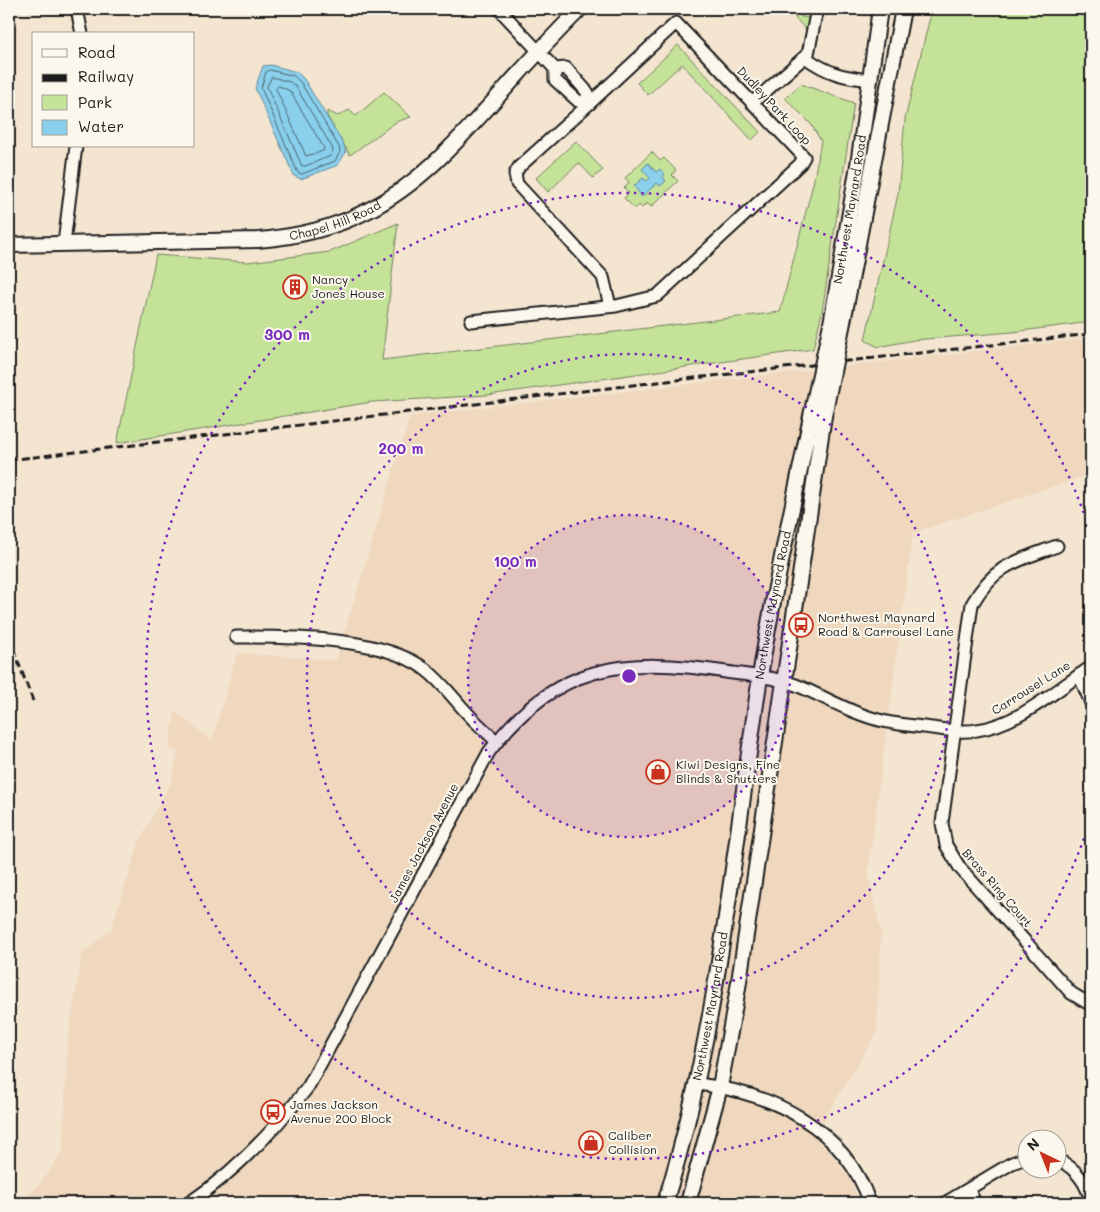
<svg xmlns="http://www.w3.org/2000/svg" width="1100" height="1212" font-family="Mali,sans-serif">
<rect width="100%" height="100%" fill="#f4e5d1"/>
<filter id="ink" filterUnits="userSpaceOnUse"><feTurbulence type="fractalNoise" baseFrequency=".02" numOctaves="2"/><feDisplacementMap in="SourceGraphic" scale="10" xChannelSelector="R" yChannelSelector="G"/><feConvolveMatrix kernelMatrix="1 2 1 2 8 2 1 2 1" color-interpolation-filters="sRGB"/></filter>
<g filter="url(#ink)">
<!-- built -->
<path fill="#efd8be" d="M1091 338V474L913 533 868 871 881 933 877 1032 824 1120 812 1135 831 1153 849 1177 860 1203H22L46 1176 63 1150 67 1047 82 954 111 929 140 840 172 780 178 750 169 749 175 711 212 741 237 653 336 660 410 416Z"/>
<!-- green -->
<g fill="#c5e299" stroke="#707f5a">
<path d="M787 9H803L801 17 810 18 809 28 806 30Z"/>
<path d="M932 9H1091V322L1013 332 914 340 878 347 865 340 898 194 905 119Z"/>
<path d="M678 45 760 132 752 140 682 64 648 95 637 83Z"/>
<path d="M801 84 854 103 822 312 813 349 488 395 372 402 117 443 156 255 248 262 330 252 398 223 382 360 780 312 813 184 821 141 811 124 785 98Z"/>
<path d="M384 92 411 117 396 122 350 155 327 116V111L338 116 349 110 356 116Z"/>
<path d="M576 141 603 170 593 178 579 163 548 192 536 178Z"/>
<path d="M652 152 660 161 664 158 676 170 672 175 678 181 651 207 647 203 642 208 639 205 635 209 624 198 629 193 624 188 629 182 625 178Z"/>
</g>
<!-- water -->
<g fill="#8acfeb" stroke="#5e8798">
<path d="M271 65 297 72 304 79 344 145 346 152 338 165 301 179 294 176 255 88 263 66Z"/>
<path d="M648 163 656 172 660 169 665 174 663 177 666 181 660 186 657 183 642 197 634 186 643 178 647 181 650 178 642 169Z"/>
</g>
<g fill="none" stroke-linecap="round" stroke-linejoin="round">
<!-- shore -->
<g stroke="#48646f" stroke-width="1">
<path d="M270 70 294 76 301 83 339 147 340 152 335 161 302 174 298 173 261 88 266 72Z"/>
<path d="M272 77 290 82 296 87 333 149 331 156 305 166H302L267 87Z"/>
<path d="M279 86 290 91 324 148 323 151 306 156 276 89Z"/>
</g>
<!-- minor casing -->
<g stroke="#1c1c1c" stroke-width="15">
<g id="minor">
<path d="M77 9 82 34"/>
<path d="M499 9 555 69"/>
<path d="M805 57C827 73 842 77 870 80"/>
<path d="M555 69 566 68 588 93 586 102 589 104 519 167 515 174 517 184 603 277 610 306"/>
<path d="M555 69V80L578 101 586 102"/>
<path d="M752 103 808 54 817 9"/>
<path d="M64 243 76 146"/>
<path d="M471 321 616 306 657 296 800 164 804 157 676 23 589 104"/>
<path d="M1057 546C1017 561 995 564 972 604L942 823 946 845 960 868 1071 993 1091 1005"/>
<path d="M236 637C289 637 381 636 425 669 445 684 457 704 475 721 482 728 490 735 497 742"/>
<path d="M1079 675 1091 703"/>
<path d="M698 1084C772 1093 844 1127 870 1203"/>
<path d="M1058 1160C1076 1168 1088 1184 1091 1203"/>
<path d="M969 1190 975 1203"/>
<path d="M189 1203C236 1171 273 1132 308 1087L489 752C554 664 624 656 726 672 750 676 773 676 796 685 825 697 852 714 883 721 899 725 916 726 932 728 946 730 962 733 977 730 1019 724 1056 690 1091 667"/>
<path d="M945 1203 1012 1163 1028 1157"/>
</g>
</g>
<!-- major casing -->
<g stroke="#1c1c1c" stroke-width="18">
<g id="major">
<path id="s1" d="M9 245 258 240C296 237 332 229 367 211 421 184 462 136 502 92 527 64 553 36 580 9"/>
<path d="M843 322 903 9"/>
<path id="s2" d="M831 324 858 165 880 9"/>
<path id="s3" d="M665 1203C718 1032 733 854 760 677 773 590 794 503 811 416"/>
<path d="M688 1203 720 1087 738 988 824 416"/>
</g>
</g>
<!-- minor -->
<use href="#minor" stroke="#fbf7ec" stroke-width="11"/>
<!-- major -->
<use href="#major" stroke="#fbf7ec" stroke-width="14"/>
<!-- rail -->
<g stroke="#1c1c1c" stroke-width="3" stroke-dasharray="8 4" stroke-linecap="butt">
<path d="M9 460 658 382 1091 334"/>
<path d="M9 638 33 701"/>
</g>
<!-- major-bridge casing -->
<g stroke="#1c1c1c" stroke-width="18" stroke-linecap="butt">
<g id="major-bridge">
<path d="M811 416 831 324"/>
<path d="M824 416 843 322"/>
</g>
</g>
<!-- major-bridge -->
<use href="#major-bridge" stroke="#fbf7ec" stroke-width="14"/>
</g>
</g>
<!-- distance rings -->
<circle cx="629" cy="676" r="161" fill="#7b2cbf" fill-opacity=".12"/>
<g fill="none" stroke="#7b2cbf" stroke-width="2.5" stroke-dasharray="2.5 5">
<circle cx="629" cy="676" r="161"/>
<circle cx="629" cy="676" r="322"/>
<path d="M1091 817A483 483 0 1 1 1091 535"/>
</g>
<!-- icons -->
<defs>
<g id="building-ring" transform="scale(1.25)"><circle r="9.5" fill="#fbf7ec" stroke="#c8321e" stroke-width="1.5"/><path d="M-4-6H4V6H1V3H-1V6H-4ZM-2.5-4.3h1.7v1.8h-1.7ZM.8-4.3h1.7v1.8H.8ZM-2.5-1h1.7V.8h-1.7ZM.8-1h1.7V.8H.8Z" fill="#c8321e"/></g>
<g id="bus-ring" transform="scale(1.25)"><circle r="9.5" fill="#fbf7ec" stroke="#c8321e" stroke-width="1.5"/><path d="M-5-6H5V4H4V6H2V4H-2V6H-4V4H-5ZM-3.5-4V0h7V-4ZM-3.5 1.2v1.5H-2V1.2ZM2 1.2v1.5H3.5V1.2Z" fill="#c8321e"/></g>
<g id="shop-ring" transform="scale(1.25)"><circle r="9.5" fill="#fbf7ec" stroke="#c8321e" stroke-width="1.5"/><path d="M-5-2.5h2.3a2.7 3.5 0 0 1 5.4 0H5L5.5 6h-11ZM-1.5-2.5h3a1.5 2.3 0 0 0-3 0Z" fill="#c8321e"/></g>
</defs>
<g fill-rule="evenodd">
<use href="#building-ring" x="295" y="287"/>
<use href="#bus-ring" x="801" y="625"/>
<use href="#shop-ring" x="658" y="772"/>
<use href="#bus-ring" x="273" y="1112"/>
<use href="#shop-ring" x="591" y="1143"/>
</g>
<g text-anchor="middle" stroke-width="4" stroke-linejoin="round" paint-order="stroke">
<!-- street labels -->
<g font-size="12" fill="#1c1c1c" stroke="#fbf7ec">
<text transform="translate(774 106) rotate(47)" y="4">Dudley Park Loop</text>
<text dy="4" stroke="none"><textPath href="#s2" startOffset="116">Northwest Maynard Road</textPath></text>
<text dy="4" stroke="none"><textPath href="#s1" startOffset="329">Chapel Hill Road</textPath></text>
<text dy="4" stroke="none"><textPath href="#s3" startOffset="608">Northwest Maynard Road</textPath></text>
<text transform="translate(1031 688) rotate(-32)" y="4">Carrousel Lane</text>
<text transform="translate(424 843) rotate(-62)" y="4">James Jackson Avenue</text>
<text transform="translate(997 888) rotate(49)" y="4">Brass Ring Court</text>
<text dy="4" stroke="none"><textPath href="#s3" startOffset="202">Northwest Maynard Road</textPath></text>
</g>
<!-- poi labels -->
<g font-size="12" fill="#1c1c1c" stroke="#fbf7ec" text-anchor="start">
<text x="312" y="284">Nancy<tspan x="312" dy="14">Jones House</tspan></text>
<text x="818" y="622">Northwest Maynard<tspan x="818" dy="14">Road &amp; Carrousel Lane</tspan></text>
<text x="676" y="769">Kiwi Designs, Fine<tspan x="676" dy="14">Blinds &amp; Shutters</tspan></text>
<text x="290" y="1109">James Jackson<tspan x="290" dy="14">Avenue 200 Block</tspan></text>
<text x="608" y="1140">Caliber<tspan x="608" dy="14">Collision</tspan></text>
</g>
</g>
<circle cx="629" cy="676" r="8" fill="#7b2cbf" stroke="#fbf7ec" stroke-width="2.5"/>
<g font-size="15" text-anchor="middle" font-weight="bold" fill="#7b2cbf" stroke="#fbf7ec" stroke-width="4" stroke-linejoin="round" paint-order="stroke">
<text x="287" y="340">300 m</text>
<text x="401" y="454">200 m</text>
<text x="515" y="567">100 m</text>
</g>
<!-- margin -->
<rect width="1100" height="1212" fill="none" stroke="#fbf7ec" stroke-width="30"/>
<rect x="15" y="15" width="1070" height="1182" fill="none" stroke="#1c1c1c" stroke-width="2" filter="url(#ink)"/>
<!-- legend -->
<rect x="32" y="32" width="162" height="115" fill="#fbf7ec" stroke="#a29f99"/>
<rect x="42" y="49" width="25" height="8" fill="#fbf7ec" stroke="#a29f99"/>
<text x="78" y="58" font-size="15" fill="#1c1c1c">Road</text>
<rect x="42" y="74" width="25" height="8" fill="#1c1c1c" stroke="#a29f99"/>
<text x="78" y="82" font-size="15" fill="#1c1c1c">Railway</text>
<rect x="42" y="95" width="25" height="15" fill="#c5e299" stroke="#a29f99"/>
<text x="78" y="108" font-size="15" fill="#1c1c1c">Park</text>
<rect x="42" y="120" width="25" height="15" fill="#8acfeb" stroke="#a29f99"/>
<text x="78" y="132" font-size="15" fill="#1c1c1c">Water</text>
<!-- north arrow -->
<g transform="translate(1042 1154) rotate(317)"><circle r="24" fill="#fbf7ec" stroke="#a29f99"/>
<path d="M0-4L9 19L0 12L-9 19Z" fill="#c8321e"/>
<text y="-8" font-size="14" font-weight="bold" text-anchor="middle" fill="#1c1c1c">N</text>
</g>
</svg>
